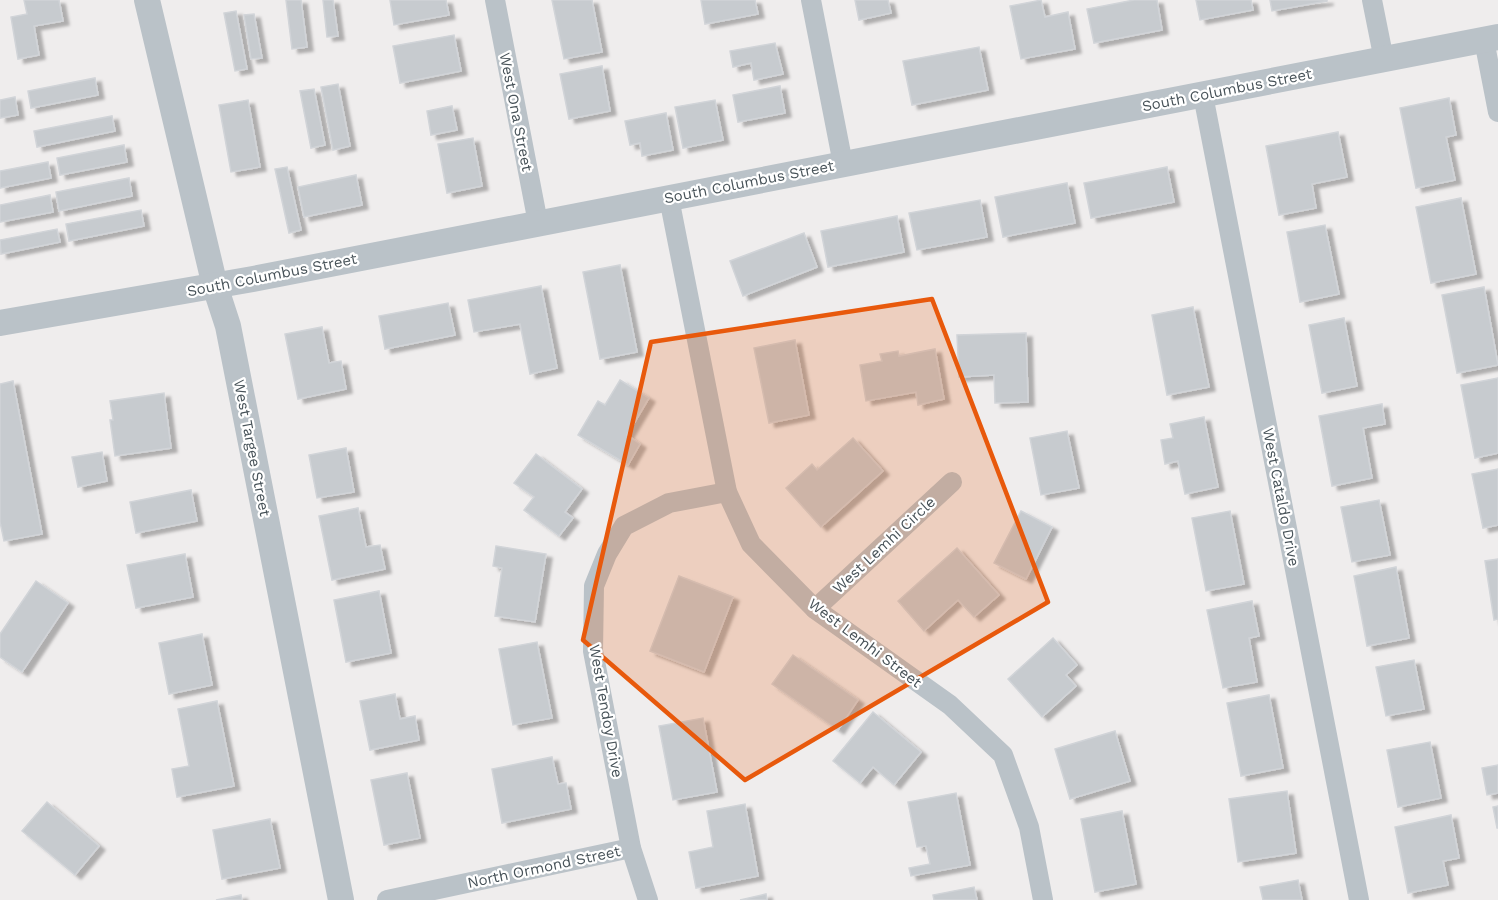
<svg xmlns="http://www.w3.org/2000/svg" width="1498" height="900" font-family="'Work Sans',sans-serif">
<defs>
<filter id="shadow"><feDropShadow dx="6" dy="4" stdDeviation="1.5" flood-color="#0004"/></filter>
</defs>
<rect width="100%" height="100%" fill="#efeded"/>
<!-- building -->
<g fill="#c7cbcf" stroke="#d1d4d8" stroke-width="1.5" filter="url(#shadow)">
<path d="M24 0H59L63 21 34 26 39 55 18 59 11 17 27 14Z"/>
<path d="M286 0H301L307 47 292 49Z"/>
<path d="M323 0H333L338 36 327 37Z"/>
<path d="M390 0H446L449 15 394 25Z"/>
<path d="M552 0H592L602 52 564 59Z"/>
<path d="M701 0H755L758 14 705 24Z"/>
<path d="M855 0H888L891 13 859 20Z"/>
<path d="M1041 0 1045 17 1068 12 1075 49 1021 59 1010 6Z"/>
<path d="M1134 0H1157L1162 30 1094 43 1087 9Z"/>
<path d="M1196 0H1251L1253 10 1200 20Z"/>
<path d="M1270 0H1327V1L1272 11Z"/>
<path d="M236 11 247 69 235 71 224 13Z"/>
<path d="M254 14 262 58 251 59 244 15Z"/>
<path d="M454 35 461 71 400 83 393 46Z"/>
<path d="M775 43 783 74 754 80 751 63 733 67 730 51Z"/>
<path d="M979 47 988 90 912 105 903 61Z"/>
<path d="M602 66 610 111 569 119 560 74Z"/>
<path d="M95 78 98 95 31 108 28 91Z"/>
<path d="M338 84 350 146 333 150 321 87Z"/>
<path d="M780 86 785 113 738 122 733 95Z"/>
<path d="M314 89 325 145 311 148 300 91Z"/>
<path d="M15 97 18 115 0 118V100Z"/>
<path d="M1449 98 1456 135 1446 137 1455 180 1416 188 1400 108Z"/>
<path d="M248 100 260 167 231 172 219 105Z"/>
<path d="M715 100 723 140 683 148 675 107Z"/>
<path d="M452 106 457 130 431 135 427 111Z"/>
<path d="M666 113 673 150 642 156 640 143 630 145 625 121Z"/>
<path d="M112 116 115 131 37 147 34 131Z"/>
<path d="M1338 132 1347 177 1312 184 1316 208 1279 215 1266 146Z"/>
<path d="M473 138 482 186 447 193 438 144Z"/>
<path d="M124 145 127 162 60 175 57 158Z"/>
<path d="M48 162 51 178 0 188V171Z"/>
<path d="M287 167 301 230 289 233 275 169Z"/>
<path d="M1167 167 1174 202 1091 218 1084 183Z"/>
<path d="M356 175 362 205 304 217 298 187Z"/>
<path d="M129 178 132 196 59 211 56 192Z"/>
<path d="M1067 183 1075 223 1003 237 995 197Z"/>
<path d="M50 195 53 212 0 222V205Z"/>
<path d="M1461 198 1476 274 1431 283 1416 207Z"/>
<path d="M980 200 987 237 917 250 909 213Z"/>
<path d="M141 210 144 226 69 241 66 224Z"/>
<path d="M897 216 904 252 828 267 821 231Z"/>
<path d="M1325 225 1339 294 1300 302 1287 232Z"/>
<path d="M57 229 60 242 1 254 0 240Z"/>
<path d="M804 233 817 267 743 296 730 261Z"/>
<path d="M620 265 637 352 600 359 583 272Z"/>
<path d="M541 286 557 368 530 374 520 324 474 332 468 300Z"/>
<path d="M1484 287 1498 365 1457 373 1442 295Z"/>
<path d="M448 303 455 335 385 349 379 316Z"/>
<path d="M1193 307 1209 387 1167 395 1152 315Z"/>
<path d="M1344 318 1357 386 1322 393 1309 325Z"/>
<path d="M322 327 329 363 341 361 346 389 298 399 285 334Z"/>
<path d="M1026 333 1028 402 995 403 994 375 959 377 957 335Z"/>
<path d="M795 340 809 415 769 423 754 348Z"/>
<path d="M935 349 944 399 918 405 916 392 866 401 860 365 882 361 880 354 898 351 899 356Z"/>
<path d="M1498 378V453L1475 458 1461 385Z"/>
<path d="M620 380 649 398 627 435 640 444 628 465 578 435 598 401 605 405Z"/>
<path d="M13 381 42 534 4 541 0 522V384Z"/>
<path d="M164 393 171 448 115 456 110 420H113L110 401Z"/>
<path d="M1382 404 1385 424 1363 428 1372 478 1332 486 1319 416Z"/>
<path d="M1204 417 1218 487 1185 494 1178 461 1165 464 1161 440 1173 438 1170 424Z"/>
<path d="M1067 431 1079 488 1041 495 1030 438Z"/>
<path d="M853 438 883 471 821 527 786 488 812 464 817 470Z"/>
<path d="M346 448 354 492 317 498 309 455Z"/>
<path d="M102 452 107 481 78 487 72 457Z"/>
<path d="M536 454 582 489 565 512 573 518 559 536 524 510 534 497 514 483Z"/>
<path d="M1498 469V525L1483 528 1472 474Z"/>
<path d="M191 490 197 521 136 533 130 502Z"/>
<path d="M1379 500 1390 555 1352 562 1341 507Z"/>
<path d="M358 508 366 547 380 545 385 569 332 580 319 516Z"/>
<path d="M1021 511 1052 527 1026 579 994 563Z"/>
<path d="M1230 511 1244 584 1206 591 1192 518Z"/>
<path d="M496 546 546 554 535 622 495 616 502 568 493 566Z"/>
<path d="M957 548 999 595 974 617 958 600 924 631 898 601Z"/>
<path d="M185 554 193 597 136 608 127 565Z"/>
<path d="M1498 559V619L1494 620 1485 561Z"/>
<path d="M1396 567 1409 638 1367 646 1354 576Z"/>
<path d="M679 576 733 597 704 672 650 651Z"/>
<path d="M36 581 68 603 22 672 0 657V634Z"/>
<path d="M379 591 391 653 346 662 334 600Z"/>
<path d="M1252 601 1259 636 1249 638 1257 682 1223 688 1207 610Z"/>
<path d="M202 634 212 685 169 694 159 643Z"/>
<path d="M1053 638 1077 665 1066 675 1076 686 1042 717 1008 679Z"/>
<path d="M537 642 552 718 513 725 499 649Z"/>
<path d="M793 655 858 700 838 730 772 684Z"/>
<path d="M1414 660 1424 709 1386 716 1376 667Z"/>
<path d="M395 694 400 719 415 716 419 740 370 750 360 701Z"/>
<path d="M1269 695 1283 768 1241 776 1227 703Z"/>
<path d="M217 701 234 786 177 797 172 769 189 766 178 709Z"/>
<path d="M873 712 921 752 894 785 873 767 860 783 833 761Z"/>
<path d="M703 718 717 792 673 800 659 726Z"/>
<path d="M1115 731 1130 781 1070 799 1055 749Z"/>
<path d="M1430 742 1441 798 1398 807 1387 750Z"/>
<path d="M552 757 558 784 566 783 571 809 502 823 492 769Z"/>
<path d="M1498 765V793L1487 795 1482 768Z"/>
<path d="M407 773 420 838 384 845 371 780Z"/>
<path d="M1287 791 1296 853 1238 862 1229 799Z"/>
<path d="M956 793 970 865 911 876 909 868 930 864 926 846 917 847 908 802Z"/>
<path d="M47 802 99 846 75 875 22 831Z"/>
<path d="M745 804 758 876 696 888 689 852 713 847 707 811Z"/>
<path d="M1498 806V828H1497L1493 807Z"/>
<path d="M1122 811 1136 884 1095 892 1081 819Z"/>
<path d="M1451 815 1459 858 1443 861 1448 885 1408 893 1395 827Z"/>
<path d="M270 819 280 868 222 879 213 830Z"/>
<path d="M1298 880 1302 900H1263L1260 887Z"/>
<path d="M974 887 977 900H934L933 895Z"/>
<path d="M766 894 767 900H740Z"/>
<path d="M241 895 242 900H216Z"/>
</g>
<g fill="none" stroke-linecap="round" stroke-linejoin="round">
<!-- minor -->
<g stroke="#bac2c8" stroke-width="20">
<path d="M495 0 538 223"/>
<path d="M811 0 843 164"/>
<path d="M1372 0 1384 60"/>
<path d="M1484 40 1498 112"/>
<path d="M1203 95 1359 900"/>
<path d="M669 198 727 492 751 544 815 609 950 705 1003 755 1029 827 1043 900"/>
<path d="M815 609 952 482"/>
<path d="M387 900 631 848"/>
<path d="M648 900 631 848 593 651 594 586 607 554 624 526 669 503 727 492"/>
</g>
<!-- tertiary -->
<g stroke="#bac2c8" stroke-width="26">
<path d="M147 0 215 286 228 326 341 900"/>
<path d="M0 323 253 279 1498 37"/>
</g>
</g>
<!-- marked area -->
<path fill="#e8590c" fill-opacity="0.2" stroke="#e8590c" stroke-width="4.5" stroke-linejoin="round" d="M932 299 1048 602 745 780 583 640 651 342Z"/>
<g text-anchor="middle" stroke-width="4.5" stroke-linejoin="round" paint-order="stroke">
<!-- street labels -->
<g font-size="15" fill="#475258" stroke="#fff">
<text transform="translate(1227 90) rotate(-11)" y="5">South Columbus Street</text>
<text transform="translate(516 112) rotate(79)" y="5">West Ona Street</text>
<text transform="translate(749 182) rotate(-11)" y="5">South Columbus Street</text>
<text transform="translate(272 275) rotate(-11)" y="5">South Columbus Street</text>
<text transform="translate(252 448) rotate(79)" y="5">West Targee Street</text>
<text transform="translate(1281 497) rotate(79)" y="5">West Cataldo Drive</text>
<text transform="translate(884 545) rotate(-43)" y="5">West Lemhi Circle</text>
<text transform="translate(865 643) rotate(37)" y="5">West Lemhi Street</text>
<text transform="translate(606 711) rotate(80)" y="5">West Tendoy Drive</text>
<text transform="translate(544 867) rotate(-12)" y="5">North Ormond Street</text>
</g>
</g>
</svg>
